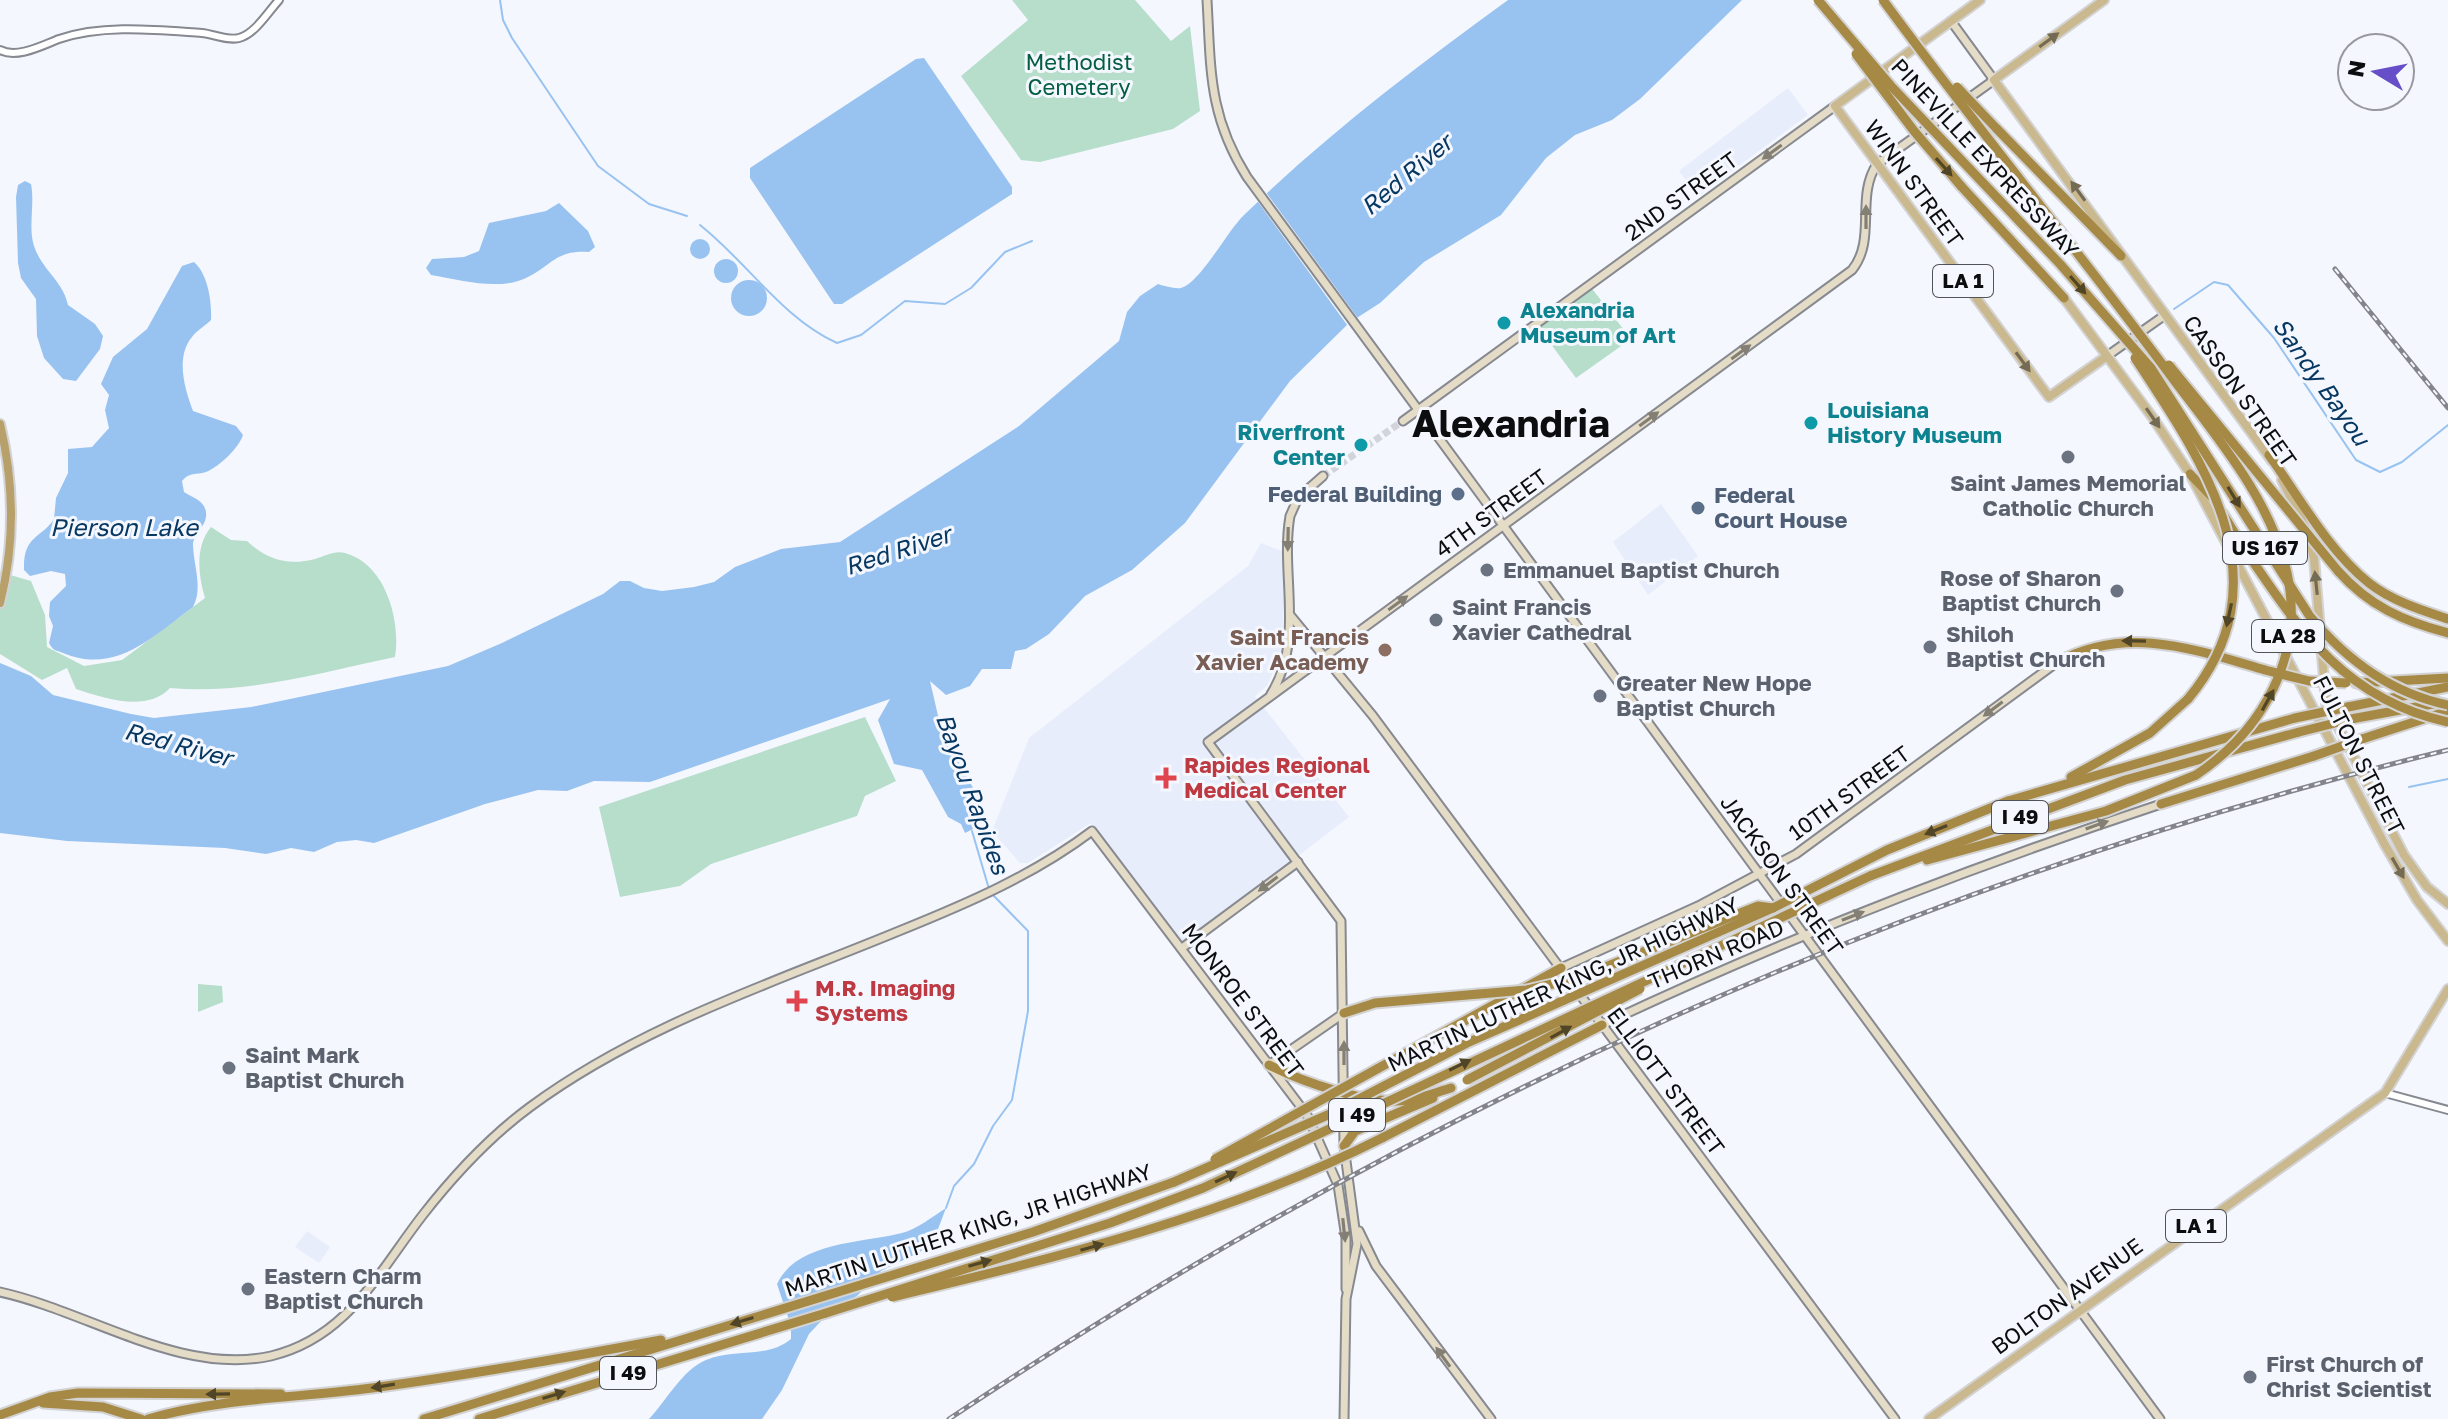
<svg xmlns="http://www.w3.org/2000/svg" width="2448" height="1419" font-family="'Golos Text',sans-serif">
<rect width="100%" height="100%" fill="#f5f7ff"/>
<!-- built -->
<g fill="#e8edfc">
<path d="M1788 88 1808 115 1698 196 1679 171Z"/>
<path d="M1661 504 1698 556 1648 595 1613 542Z"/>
<path d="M1261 543 1282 551 1284 600 1281 653 1267 686 1255 696 1349 817 1183 944 1091 823 1028 863H1020L992 831 1029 738 1248 566Z"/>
<path d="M307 1231 330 1247 319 1263 295 1247Z"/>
</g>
<!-- green -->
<g fill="#b6decb">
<path d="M1012 0H1135L1171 41 1190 26 1200 111 1173 129 1040 162 1021 160 961 76 1028 20Z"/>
<path d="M1590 286 1631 339 1576 378 1536 324Z"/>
<path d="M211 527 231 540 247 541C267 560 288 566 315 559 325 556 335 550 345 553 386 564 401 621 395 657 322 672 246 695 170 688 147 713 103 698 76 689L67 668 42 680 0 654V572L31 581 45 615 47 647 84 666 122 660 205 598C198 575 195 546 211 527Z"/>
<path d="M865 717 896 781 865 796 857 816 711 864 680 886 620 897 599 807Z"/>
<path d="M198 984 222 986 223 1002 198 1012Z"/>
</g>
<!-- water -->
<g fill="#98c3f1">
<path d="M1508 0H1742L1640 99 1612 120 1575 135 1546 158 1501 215 1424 262 1380 303 1349 323 1290 381 1185 523 1132 570 1085 596 1049 634 1026 649 1015 651 1011 669H982L970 686 946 695 930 681 942 733 980 800 975 817 977 827 965 833 961 824 948 817 922 770 894 764 878 720 890 699 650 782 594 781 567 791 538 790 485 804 374 843 356 840 337 842 314 852 291 848 266 854 225 848 67 841 0 833V663L31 676 53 695 131 714 154 718 251 707 448 666 502 643 603 594 620 581H630L644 588 662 591 694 587 714 582 735 567 781 549 840 542 1019 426 1119 341 1127 312 1140 296 1158 284C1164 286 1175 289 1181 288 1200 283 1228 230 1244 215 1326 135 1416 67 1508 0Z"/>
<path d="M924 58 1012 187V194L842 304H834L750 178V168L916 59Z"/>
<path d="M25 181 31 184C35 204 28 228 34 246 42 270 63 281 68 305L95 324 103 336 100 349 76 381 63 379 44 358 37 336 36 299 21 278 18 263 16 197 18 185Z"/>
<path d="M559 203 588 231 595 247 589 252C555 250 553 265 526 278 499 291 460 280 431 275L426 268 432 259 464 257 479 251 489 223 546 211Z"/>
<circle cx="700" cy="249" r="10"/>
<circle cx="726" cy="271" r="12"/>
<path d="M194 262C208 274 212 302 211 320 205 326 197 330 192 337 175 357 185 390 193 411L236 426 243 435C239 448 219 467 206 472 196 475 189 472 182 481L184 492C193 498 204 500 206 512 208 526 192 534 193 546 194 567 203 588 193 607 152 637 116 675 63 653 56 650 53 651 49 643L53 626 49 616 50 602 66 586 65 574 51 571 30 576 24 570C23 535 41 539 54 519L56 498 68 473V449L92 447 109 428 105 410 109 395 101 384 113 357 147 329 182 266Z"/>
<circle cx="749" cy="298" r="18"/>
<path d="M946 1208 935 1237 920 1252 881 1271 858 1295 823 1319 809 1334 782 1390 762 1419H649C666 1401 683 1369 706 1360 734 1348 767 1359 791 1339V1326L777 1284C797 1241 864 1243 902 1233 917 1229 932 1217 946 1208Z"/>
</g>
<!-- pier -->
<path fill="#f5f7ff" d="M1265 191 1360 321 1350 329 1256 199Z"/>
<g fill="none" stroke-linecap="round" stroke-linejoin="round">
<!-- stream -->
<g stroke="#98c3f1" stroke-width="2">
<path d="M500 0 503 20 512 38 598 166 649 204 687 216"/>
<path d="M700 225C747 262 782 318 837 343L861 335 905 301 945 304 971 288 1005 252 1032 241"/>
<path d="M2174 309 2214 282 2228 285 2274 338 2356 460 2380 472 2402 462 2448 425"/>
<path d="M2409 787 2448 779"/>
<path d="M972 831 989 889"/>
<path d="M946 1208 954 1186 974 1164 993 1126 1012 1100 1028 1011V931L992 894"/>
</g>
<!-- secondary-tunnel -->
<path stroke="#d2d4db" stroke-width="7" stroke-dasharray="7 3.5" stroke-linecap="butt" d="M1323 476 1403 421"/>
<!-- tertiary casing -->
<g stroke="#878990" stroke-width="10">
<g id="tertiary">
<path d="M0 50C17 59 43 45 59 39 103 24 157 30 202 33 213 34 228 41 239 38 255 34 268 12 279 0"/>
<path d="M2385 1093 2448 1110"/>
</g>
</g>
<!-- secondary casing -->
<g stroke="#878990" stroke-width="11">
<g id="secondary">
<path d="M1207 0C1211 69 1208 115 1247 177L2160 1419"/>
<path d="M2107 356 2165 315"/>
<path d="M1403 421 1835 106"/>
<path d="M1290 615 1373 716 1895 1419"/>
<path d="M1271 694C1305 640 1280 574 1290 516L1298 498 1323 476"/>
<path d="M1182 948 1298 862"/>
<path d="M1561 968 1698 906 1796 854 2056 663"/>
<path d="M1602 1025C1783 939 1971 867 2161 804"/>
<path d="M1269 1065 1344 1013"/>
<path d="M1359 1231 1376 1266 1491 1419"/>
<path d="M0 1292C87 1311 181 1376 271 1356 347 1338 378 1273 422 1216 454 1175 488 1138 530 1107 641 1025 773 983 899 931 966 904 1034 875 1092 831L1307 1115 1338 1185 1346 1238V1289"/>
<path d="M1344 1419 1346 1299 1357 1244 1344 1146 1341 921 1208 742 1852 270C1877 239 1855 197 1877 164L1994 80 1951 21"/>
</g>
</g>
<!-- primary casing -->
<g stroke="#d3d3d4" stroke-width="12">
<g id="primary">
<path d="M1980 0 1835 106 2049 397 2107 356"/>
<path d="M2104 0 1994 80 2272 461"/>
<path d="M2064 298 2153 418 2190 474 2385 845 2417 900 2448 941"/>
<path d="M2282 480 2305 526 2314 558 2326 703 2404 855 2427 887 2448 904"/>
<path d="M1929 1419 2385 1093 2448 989"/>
</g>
</g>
<!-- trunk casing -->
<g stroke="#d3d3d4" stroke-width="12">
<path id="trunk" d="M0 424C14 483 15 544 0 603"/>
</g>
<!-- motorway casing -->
<g stroke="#d3d3d4" stroke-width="13">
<g id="motorway">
<path d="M1996 128 2121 256"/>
<path d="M1961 186 2064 298"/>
<path d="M2269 455C2299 497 2328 550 2369 583 2392 601 2421 610 2448 619"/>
<path d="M2190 474 2213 498"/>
<path d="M2223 514 2245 550"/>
<path d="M2338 571C2369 606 2403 621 2448 633"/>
<path d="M2056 663C2126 624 2193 649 2265 670"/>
<path d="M2356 683 2448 678"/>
<path d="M2348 707 2448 687"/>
<path d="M2351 719 2438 703"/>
<path d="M2362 739 2448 711"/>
<path d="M2071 777 2150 733 2188 699"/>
<path d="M2008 801 2295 718"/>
<path d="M2161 804 2314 756"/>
<path d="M1927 860 2106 811 2196 775"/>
<path d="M1870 876 2125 780 2299 732"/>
<path d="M1344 1013 1375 1003 1479 994"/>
<path d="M1269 1065C1303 1082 1370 1106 1408 1100 1422 1098 1437 1092 1451 1088"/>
<path d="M1377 1069 1561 968"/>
<path d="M1382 1138 1602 1025"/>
<path d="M1344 1146 1355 1131 1433 1098"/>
<path d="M43 1403 103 1407 141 1419"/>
<path d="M0 1415 50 1397 78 1393 281 1394"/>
<path d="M148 1419C219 1398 298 1398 372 1388 469 1375 565 1358 661 1340"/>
<path d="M424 1419 1033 1232 1174 1182"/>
<path d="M479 1419 826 1313"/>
</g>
</g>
<!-- tertiary -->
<use href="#tertiary" stroke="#fff" stroke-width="6"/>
<!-- secondary -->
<use href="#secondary" stroke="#e4dcc7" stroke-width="7"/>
<!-- primary -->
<use href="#primary" stroke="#cab88f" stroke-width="8"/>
<!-- trunk -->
<use href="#trunk" stroke="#b8a06a" stroke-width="8"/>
<!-- motorway -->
<use href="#motorway" stroke="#a68945" stroke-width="9"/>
<!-- rail casing -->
<g stroke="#83858a" stroke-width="5">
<g id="rail">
<path d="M2335 269 2448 408"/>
<path d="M949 1419C1407 1113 1912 880 2448 750"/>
</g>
</g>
<!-- rail -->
<use href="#rail" stroke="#f5f7ff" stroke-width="2" stroke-dasharray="6" stroke-linecap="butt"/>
<!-- motorway-bridge casing -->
<g stroke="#d3d3d4" stroke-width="13" stroke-linecap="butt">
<g id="motorway-bridge">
<path d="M1818 0 1891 86 2060 264 2151 368 2309 615C2346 660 2390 693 2448 705"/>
<path d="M1883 0C1976 127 2077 249 2171 376 2215 435 2271 499 2287 573 2305 656 2263 730 2196 775"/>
<path d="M1856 54 1914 131 1961 186"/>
<path d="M1957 87 1996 128"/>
<path d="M2135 358C2205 464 2286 581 2188 699"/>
<path d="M2169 365 2338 571"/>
<path d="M2245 550C2300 631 2346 700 2448 722"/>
<path d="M2265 670 2309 681 2346 683"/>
<path d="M2295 718 2348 707"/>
<path d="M2299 732 2351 719"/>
<path d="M2314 756 2362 739"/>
<path d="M1479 994 1527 990 1578 978 1758 906 1773 908"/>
<path d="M1467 1080 1640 989"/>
<path d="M1215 1159 1377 1069"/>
<path d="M1174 1182 1330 1114 1467 1043 1773 908 1887 850 2008 801"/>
<path d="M892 1297C1059 1257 1228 1216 1382 1138"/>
<path d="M826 1313 1110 1223 1203 1188 1870 876"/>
</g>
</g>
<!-- motorway-bridge -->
<use href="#motorway-bridge" stroke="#a68945" stroke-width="9"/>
</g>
<!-- one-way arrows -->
<defs><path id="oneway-solid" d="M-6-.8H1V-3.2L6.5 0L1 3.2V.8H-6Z" transform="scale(2)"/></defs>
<g fill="#746b55">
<use href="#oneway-solid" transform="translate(2049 40) rotate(-36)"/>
<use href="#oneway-solid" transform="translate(2078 191) rotate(-126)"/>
<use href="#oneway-solid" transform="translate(2023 362) rotate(54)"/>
<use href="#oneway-solid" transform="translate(2153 418) rotate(55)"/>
<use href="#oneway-solid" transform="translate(2316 583) rotate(-96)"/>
<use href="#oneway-solid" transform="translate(2398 868) rotate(60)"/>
</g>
<g fill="#837f74">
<use href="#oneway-solid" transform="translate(1772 152) rotate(144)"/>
<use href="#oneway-solid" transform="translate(1866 217) rotate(-90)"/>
<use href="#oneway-solid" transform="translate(1741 352) rotate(-36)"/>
<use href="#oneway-solid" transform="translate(1649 419) rotate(-36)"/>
<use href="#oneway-solid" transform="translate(1288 539) rotate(91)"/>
<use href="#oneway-solid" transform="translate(1398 603) rotate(-36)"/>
<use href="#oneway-solid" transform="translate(1993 709) rotate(143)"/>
<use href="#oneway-solid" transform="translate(2097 825) rotate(-19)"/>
<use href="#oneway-solid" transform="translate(1268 884) rotate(143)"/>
<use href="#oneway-solid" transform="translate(1853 916) rotate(-21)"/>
<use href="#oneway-solid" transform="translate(1344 1053) rotate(-90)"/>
<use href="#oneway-solid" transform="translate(1344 1230) rotate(84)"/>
<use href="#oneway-solid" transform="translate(1443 1357) rotate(-126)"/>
</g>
<g fill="#514527">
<use href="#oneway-solid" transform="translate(1944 167) rotate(48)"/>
<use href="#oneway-solid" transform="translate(2078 285) rotate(49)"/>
<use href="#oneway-solid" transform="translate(2234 497) rotate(59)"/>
<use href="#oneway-solid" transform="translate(2229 615) rotate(102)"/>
<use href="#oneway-solid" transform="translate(2134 641) rotate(-179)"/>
<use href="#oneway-solid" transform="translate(2268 700) rotate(-61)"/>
<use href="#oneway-solid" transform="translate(1936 830) rotate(158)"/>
<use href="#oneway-solid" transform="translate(1561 1032) rotate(-29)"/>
<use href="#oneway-solid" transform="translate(1460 1065) rotate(-26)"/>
<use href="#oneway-solid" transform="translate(1226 1177) rotate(-25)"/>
<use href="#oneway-solid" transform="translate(1092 1247) rotate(-16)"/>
<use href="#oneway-solid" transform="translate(980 1263) rotate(-16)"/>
<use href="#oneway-solid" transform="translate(742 1321) rotate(163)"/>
<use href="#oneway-solid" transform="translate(383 1386) rotate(171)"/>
<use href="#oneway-solid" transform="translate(218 1394) rotate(179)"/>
<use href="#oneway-solid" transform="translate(554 1395) rotate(-17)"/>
</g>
<!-- markers -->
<g fill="#0f9aa8" stroke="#f5f7ff" stroke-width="3">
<circle cx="1504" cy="323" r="8"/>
<circle cx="1811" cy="423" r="8"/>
<circle cx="1361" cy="445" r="8"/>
</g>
<g fill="#6b7280" stroke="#f5f7ff" stroke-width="3">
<circle cx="2068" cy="457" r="8"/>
<circle cx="1487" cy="570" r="8"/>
<circle cx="2117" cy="591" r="8"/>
<circle cx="1436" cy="620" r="8"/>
<circle cx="1930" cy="647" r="8"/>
<circle cx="1600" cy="696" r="8"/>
<circle cx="229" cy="1068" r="8"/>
<circle cx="248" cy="1289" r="8"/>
<circle cx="2250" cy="1377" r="8"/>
</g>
<g fill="#5c6f8a" stroke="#f5f7ff" stroke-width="3">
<circle cx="1458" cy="494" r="8"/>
<circle cx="1698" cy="508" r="8"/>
</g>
<circle fill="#8d6e63" stroke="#f5f7ff" stroke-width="3" cx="1385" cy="650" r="8"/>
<g fill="#e0444e" stroke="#f5f7ff" stroke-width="3">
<path d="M1162 766h8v8h8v8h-8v8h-8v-8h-8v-8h8z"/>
<path d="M793 989h8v8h8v8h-8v8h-8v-8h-8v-8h8z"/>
</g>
<g text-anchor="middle" stroke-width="6" stroke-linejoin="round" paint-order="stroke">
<!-- shield labels -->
<g fill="#f5f7ff" stroke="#525357" stroke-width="2">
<rect x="1933" y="265" width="60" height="32" rx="6"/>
<rect x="2223" y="532" width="84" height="32" rx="6"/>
<rect x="2252" y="620" width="72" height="32" rx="6"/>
<rect x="1992" y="801" width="56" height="32" rx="6"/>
<rect x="1329" y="1099" width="56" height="32" rx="6"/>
<rect x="2166" y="1210" width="60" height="32" rx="6"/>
<rect x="600" y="1357" width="56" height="32" rx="6"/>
</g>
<g font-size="20" font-weight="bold" fill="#0c0d0f">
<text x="1963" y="288">LA 1</text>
<text x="2265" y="555">US 167</text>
<text x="2288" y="643">LA 28</text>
<text x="2020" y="824">I 49</text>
<text x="1357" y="1122">I 49</text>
<text x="2196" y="1233">LA 1</text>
<text x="628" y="1380">I 49</text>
</g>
<!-- park labels -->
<g font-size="22" fill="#045e42" stroke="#f5f7ff">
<text x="1079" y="70">Methodist<tspan x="1079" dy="25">Cemetery</tspan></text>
</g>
<!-- street labels -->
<g font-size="22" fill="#0c0d0f" stroke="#f5f7ff">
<text transform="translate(1985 158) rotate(47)" y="8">PINEVILLE EXPRESSWAY</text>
<text transform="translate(1914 183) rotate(54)" y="8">WINN STREET</text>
<text transform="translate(1681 196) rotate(-36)" y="8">2ND STREET</text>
<text transform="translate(2240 391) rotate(55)" y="8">CASSON STREET</text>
<text transform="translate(1491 513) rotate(-36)" y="8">4TH STREET</text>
<text transform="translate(2359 755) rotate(63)" y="8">FULTON STREET</text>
<text transform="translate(1849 793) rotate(-36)" y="8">10TH STREET</text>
<text transform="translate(1782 875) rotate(54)" y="8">JACKSON STREET</text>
<text transform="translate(1716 954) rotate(-23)" y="8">THORN ROAD</text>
<text transform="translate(1563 984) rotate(-25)" y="8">MARTIN LUTHER KING, JR HIGHWAY</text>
<text transform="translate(1243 1000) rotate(53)" y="8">MONROE STREET</text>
<text transform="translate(1666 1081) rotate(53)" y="8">ELLIOTT STREET</text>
<text transform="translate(968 1230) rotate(-18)" y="8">MARTIN LUTHER KING, JR HIGHWAY</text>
<text transform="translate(2067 1296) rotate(-36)" y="8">BOLTON AVENUE</text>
</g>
<!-- culture labels -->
<g font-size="22" font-weight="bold" fill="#0d838f" stroke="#f5f7ff" text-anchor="start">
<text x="1520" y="318">Alexandria<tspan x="1520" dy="25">Museum of Art</tspan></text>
<text x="1827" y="418">Louisiana<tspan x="1827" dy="25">History Museum</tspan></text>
<text x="1345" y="440" text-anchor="end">Riverfront<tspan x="1345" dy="25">Center</tspan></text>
</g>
<!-- worship labels -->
<g font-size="22" font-weight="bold" fill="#5b616d" stroke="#f5f7ff" text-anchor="start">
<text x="2068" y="491" text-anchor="middle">Saint James Memorial<tspan x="2068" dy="25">Catholic Church</tspan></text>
<text x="1503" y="578">Emmanuel Baptist Church</text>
<text x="2101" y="586" text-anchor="end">Rose of Sharon<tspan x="2101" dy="25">Baptist Church</tspan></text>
<text x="1452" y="615">Saint Francis<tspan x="1452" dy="25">Xavier Cathedral</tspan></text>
<text x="1946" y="642">Shiloh<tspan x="1946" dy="25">Baptist Church</tspan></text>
<text x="1616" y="691">Greater New Hope<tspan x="1616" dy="25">Baptist Church</tspan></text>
<text x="245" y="1063">Saint Mark<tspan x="245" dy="25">Baptist Church</tspan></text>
<text x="264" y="1284">Eastern Charm<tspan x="264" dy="25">Baptist Church</tspan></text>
<text x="2266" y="1372">First Church of<tspan x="2266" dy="25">Christ Scientist</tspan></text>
</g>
<!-- service labels -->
<g font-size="22" font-weight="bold" fill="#4e5e75" stroke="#f5f7ff" text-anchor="end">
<text x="1442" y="502">Federal Building</text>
<text x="1714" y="503" text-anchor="start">Federal<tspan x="1714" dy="25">Court House</tspan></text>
</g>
<!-- education labels -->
<g font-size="22" font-weight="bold" fill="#785e54" stroke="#f5f7ff" text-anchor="end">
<text x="1369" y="645">Saint Francis<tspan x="1369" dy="25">Xavier Academy</tspan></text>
</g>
<!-- health labels -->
<g font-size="22" font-weight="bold" fill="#be3a42" stroke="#f5f7ff" text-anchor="start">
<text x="1184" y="773">Rapides Regional<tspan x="1184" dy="25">Medical Center</tspan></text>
<text x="815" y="996">M.R. Imaging<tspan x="815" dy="25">Systems</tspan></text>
</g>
<!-- water labels -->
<g font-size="24" font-style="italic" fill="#073862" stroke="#f5f7ff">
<text transform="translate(1407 175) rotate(-40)" y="8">Red River</text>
<text transform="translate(2321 382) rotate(55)" y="8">Sandy Bayou</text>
<text x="124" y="536">Pierson Lake</text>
<text transform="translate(898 551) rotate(-18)" y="8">Red River</text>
<text transform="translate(178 745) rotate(15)" y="8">Red River</text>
<text transform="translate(972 794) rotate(70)" y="8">Bayou Rapides</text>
</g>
<!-- town labels -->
<g font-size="38" font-weight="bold" fill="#0c0d0f" stroke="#f5f7ff">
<text x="1511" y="437">Alexandria</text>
</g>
</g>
<!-- north arrow -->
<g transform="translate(2376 72) rotate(280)"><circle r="38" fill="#f5f7ff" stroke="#98999f" stroke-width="2"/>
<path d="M0-6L14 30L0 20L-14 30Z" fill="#654ec7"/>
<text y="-12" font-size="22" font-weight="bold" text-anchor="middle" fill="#0c0d0f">N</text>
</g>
</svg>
